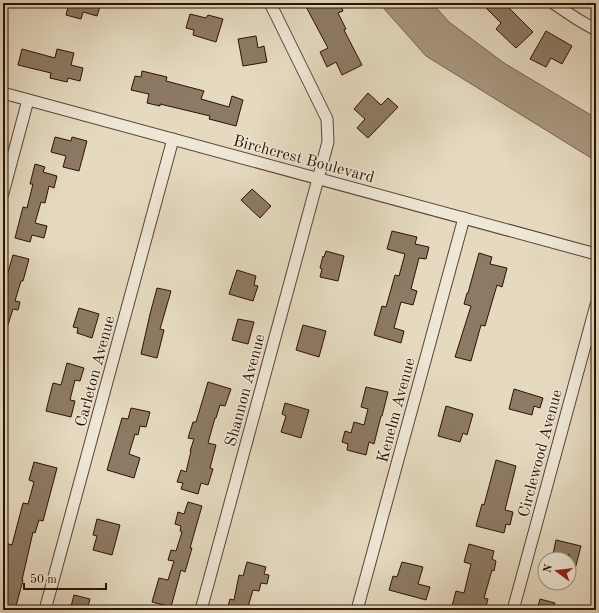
<svg xmlns="http://www.w3.org/2000/svg" width="599" height="613" font-family="'Old Standard TT',serif">
<rect width="100%" height="100%" fill="#e5dac0"/>
<filter id="stains"><feTurbulence type="fractalNoise" baseFrequency=".005" numOctaves="4"/><feColorMatrix values="0 0 0 0 .2 0 0 0 0 .09 0 0 0 0 .02 0 0 0 .5 -.17"/></filter>
<radialGradient id="worn" r=".72"><stop offset=".6" stop-color="#630" stop-opacity="0"/><stop offset="1" stop-color="#630" stop-opacity=".3"/></radialGradient>
<!-- water -->
<path fill="#a7967f" stroke="#77614c" d="M379 3H432L449 22 504 63 596 118V161L426 56Z"/>
<!-- building -->
<g fill="#8d7a64" stroke="#2e1100">
<path d="M69 3H101L97 16 83 12 81 19 66 15Z"/>
<path d="M304 3H340L343 11 338 13 346 29 344 30 362 65 342 75 336 62 327 67 320 52 328 48Z"/>
<path d="M481 3H504L533 32 516 48 496 29 501 23Z"/>
<path d="M190 14 206 18 208 15 223 19 216 42 193 35 194 30 186 28Z"/>
<path d="M546 31 572 46 562 64 551 58 546 67 530 59Z"/>
<path d="M256 36 258 48 264 46 267 62 243 66 238 39Z"/>
<path d="M22 49 55 58 57 49 74 53 71 65 83 68 80 81 68 78 67 82 50 78 51 73 18 65Z"/>
<path d="M142 71 167 77 166 81 204 91 201 99 229 107 232 96 243 100 236 126 209 119 210 116 160 104V106L147 103 149 94 131 90 135 76 141 77Z"/>
<path d="M368 93 381 105 388 98 398 107 368 138 357 128 365 119 354 109Z"/>
<path d="M55 137 71 141 72 137 87 141 79 171 63 167 66 156 51 152Z"/>
<path d="M35 164 45 167 43 172 57 176 54 188 49 186 45 203 41 202 35 223 47 226 44 238 32 235 30 242 15 238 23 207 27 208 33 184H30Z"/>
<path d="M252 189 271 206 260 218 241 200Z"/>
<path d="M392 231 417 237 415 244 429 247 426 259 419 258 411 289 417 291 413 305 401 302 394 328 404 331 401 343 374 335 382 306 386 307 395 275 399 276 405 254 387 249Z"/>
<path d="M326 251 344 256 338 281 320 277 322 269 320 268 323 256 324 257Z"/>
<path d="M479 253 492 257 490 264 507 268 502 287 497 285 485 326 481 325 471 361 455 357 471 306 464 304 467 293H468Z"/>
<path d="M13 255 29 259 23 281H21L15 301 20 302 18 310 13 309 5 334H3V290Z"/>
<path d="M237 270 256 276 254 285 258 286 253 301 229 294Z"/>
<path d="M157 288 171 291 160 329 164 330 157 358 141 354 150 314Z"/>
<path d="M79 308 99 314 92 338 77 333 78 328 73 327Z"/>
<path d="M238 319 254 322 248 344 232 340Z"/>
<path d="M303 325 326 331 319 357 296 350Z"/>
<path d="M67 363 84 368 80 381 75 380 70 400 75 401 71 417 46 411 53 383 61 385Z"/>
<path d="M208 382 231 389 225 406 220 405 216 418H215L208 443 216 445 210 468 213 469 208 485 201 483 198 494 181 489 183 483 177 482 181 470 186 472 191 451H190L194 439 188 438 193 422H196Z"/>
<path d="M366 387 388 392 382 416H381L374 444 369 442 366 455 347 450 348 444 342 442 345 431 351 433 354 422 364 425 368 409 361 407Z"/>
<path d="M514 389 543 398 540 408 534 406 532 415 509 409Z"/>
<path d="M285 403 309 410 301 438 281 432 286 416 282 414Z"/>
<path d="M446 406 473 414 467 435 463 433 460 442 438 436Z"/>
<path d="M131 408 150 412 146 427 140 426 138 435 135 434 129 454 140 458 134 478 107 470 122 418 128 419Z"/>
<path d="M496 460 516 466 505 510 513 512 510 525 506 524 504 533 476 526 482 504 484 505Z"/>
<path d="M34 462 57 468 43 521 39 520 35 533 33 532 22 580H23L15 610H13L3 607V579L7 564 3 563V550L5 543 12 545 23 503 28 504 34 482 29 480Z"/>
<path d="M188 502 202 506 190 548H192L185 572 181 570 171 607 152 602 159 578 168 580 174 561 168 560 171 550 176 551 182 532 180 531 181 526 175 524 178 512 184 514Z"/>
<path d="M97 519 120 525 112 555 93 550 97 536 93 535Z"/>
<path d="M556 540 581 546 572 581 569 580V554L567 559H552Z"/>
<path d="M469 544 494 551 492 559 496 561 494 571 492 570 484 598 488 599 485 610H467L452 606 456 591 464 593 471 564 464 562Z"/>
<path d="M247 562 266 567 264 574 269 575 267 584 261 583 259 591 253 590 247 610H227L230 599 234 600 239 575 243 576Z"/>
<path d="M402 562 423 567 418 584 430 587 426 600 389 590 393 576 397 577Z"/>
<path d="M74 595 90 599 87 610H70Z"/>
<path d="M540 599 555 603 552 610H537Z"/>
</g>
<g fill="none" stroke-linecap="round" stroke-linejoin="round">
<!-- street casing -->
<g stroke="#5c4330" stroke-width="13">
<g id="street">
<path d="M553 3 577 19 596 30"/>
<path d="M3 93 596 254"/>
<path d="M3 193 28 100"/>
<path d="M45 610 173 139"/>
<path d="M201 610 328 142 327 119 270 3"/>
<path d="M357 610 464 218"/>
<path d="M513 610 596 305"/>
</g>
</g>
<!-- street -->
<use href="#street" stroke="#eee7d6" stroke-width="11"/>
</g>
<g text-anchor="middle" stroke-width="3" stroke-linejoin="round" paint-order="stroke">
<!-- street labels -->
<g font-size="16" fill="#2e1100" stroke="#eee7d6">
<text transform="translate(304 158) rotate(15)" y="6">Birchcrest Boulevard</text>
<text transform="translate(94 371) rotate(-75)" y="6">Carleton Avenue</text>
<text transform="translate(244 390) rotate(-75)" y="6">Shannon Avenue</text>
<text transform="translate(395 410) rotate(-75)" y="6">Kenelm Avenue</text>
<text transform="translate(539 453) rotate(-75)" y="6">Circlewood Avenue</text>
</g>
</g>
<!-- margin -->
<rect width="599" height="613" fill="none" stroke="#e5dac0" stroke-width="16"/>
<rect x="4" y="4" width="591" height="605" fill="none" stroke="#2e1100" stroke-width="2"/>
<rect x="8" y="8" width="583" height="597" fill="none" stroke="#2e1100"/>
<!-- north arrow -->
<g transform="translate(557 571) rotate(285)"><circle r="19" fill="#eee7d6" stroke="#a19180"/>
<path d="M0-3L7 15L0 10L-7 15Z" fill="#8f2418"/>
<text y="-6" font-size="11" font-weight="bold" text-anchor="middle" fill="#2e1100">N</text>
</g>
<!-- scale -->
<path d="M24 583v6h82v-6" fill="none" stroke="#2e1100" stroke-width="2"/>
<text x="30" y="583" font-size="12" fill="#2e1100" stroke="#eee7d6" stroke-width="3" paint-order="stroke">50 m</text>
<rect width="100%" height="100%" filter="url(#stains)"/>
<rect width="100%" height="100%" fill="url(#worn)"/>
</svg>
